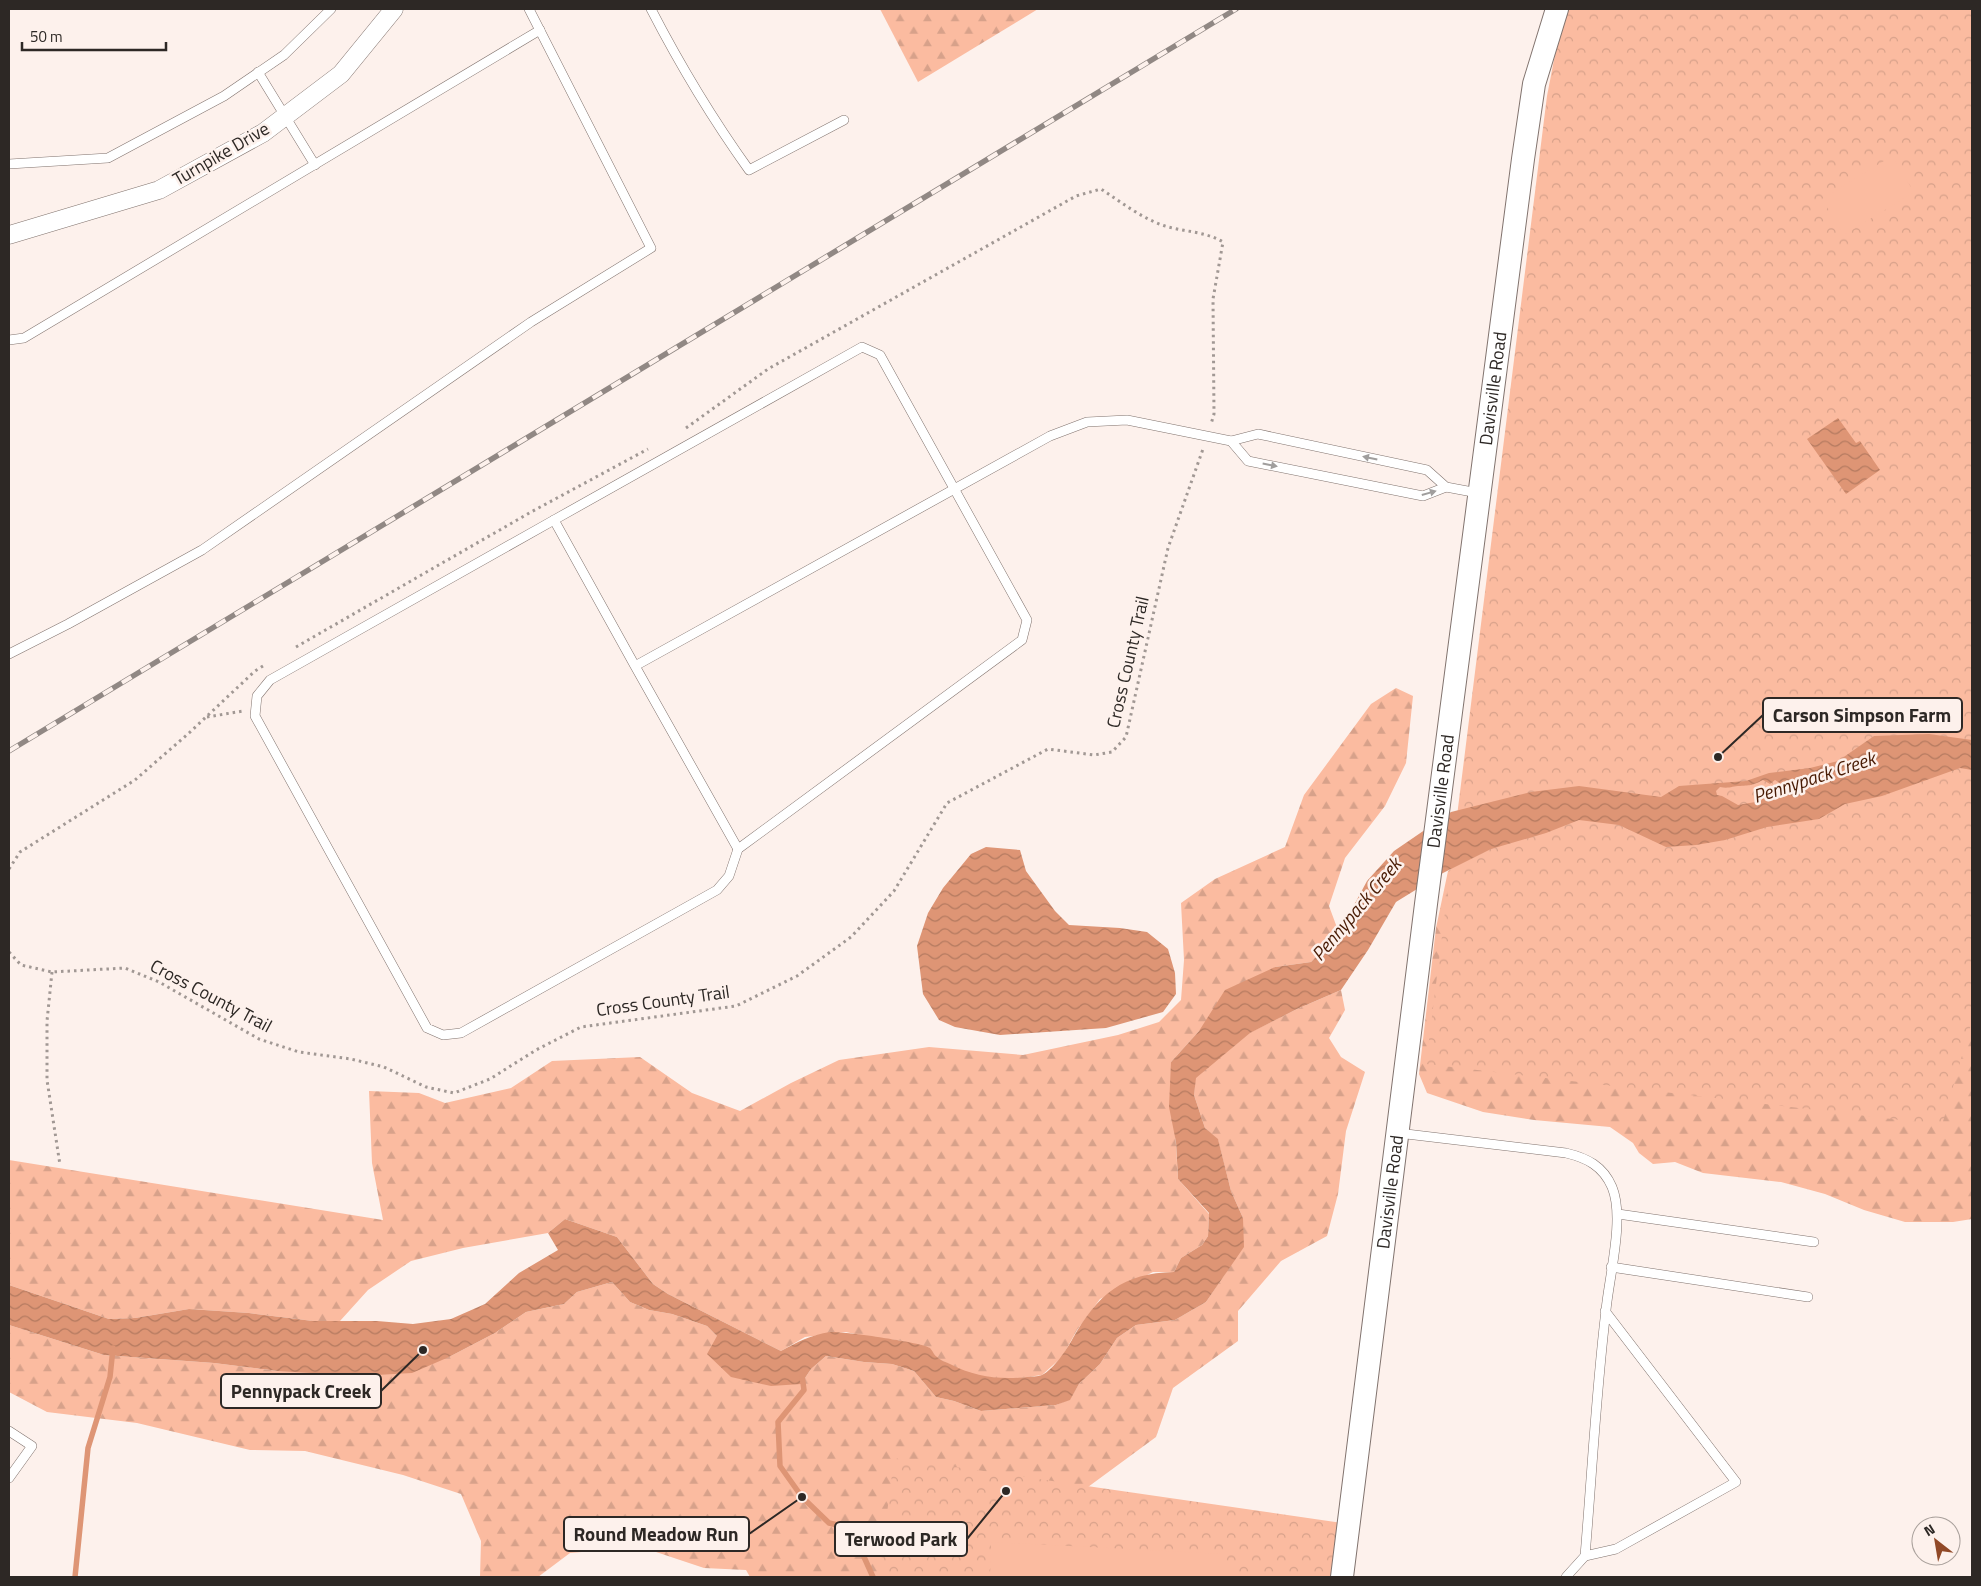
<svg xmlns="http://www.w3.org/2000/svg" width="1981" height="1586" font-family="'Titillium Web',sans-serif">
<defs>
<pattern id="forest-firs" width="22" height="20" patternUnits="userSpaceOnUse" patternTransform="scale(1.25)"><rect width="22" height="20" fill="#fbbba0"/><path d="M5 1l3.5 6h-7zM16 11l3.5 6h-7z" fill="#d7a18a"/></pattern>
<pattern id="park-crowns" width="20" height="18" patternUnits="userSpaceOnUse" patternTransform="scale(1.25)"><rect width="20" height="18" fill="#fbbba0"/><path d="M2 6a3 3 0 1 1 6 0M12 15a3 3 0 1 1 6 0" fill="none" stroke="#d7a18a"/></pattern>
<pattern id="water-waves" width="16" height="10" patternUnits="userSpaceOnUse" patternTransform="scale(1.25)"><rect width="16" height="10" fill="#de9575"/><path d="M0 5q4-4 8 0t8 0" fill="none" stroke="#b47a60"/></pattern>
</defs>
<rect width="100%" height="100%" fill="#fdf1ec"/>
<!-- forest -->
<g fill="url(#forest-firs)">
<path d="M880 9H1038L918 82Z"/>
<path d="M1396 688 1413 696 1406 763 1385 806 1345 858 1329 906 1339 933 1311 962 1275 967 1199 1031 1171 1062 1178 1179 1209 1214 1208 1236 1202 1245 1181 1258 1174 1272H1153L1100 1299 1077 1330 1062 1357 1042 1375 1012 1379 982 1377 962 1371 937 1358 929 1348 897 1340 868 1337 846 1332 805 1337 781 1351 668 1294 653 1284 617 1237 565 1219 548 1233 463 1248 411 1261 368 1290 340 1321H313L249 1313 189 1309 135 1318 109 1319 9 1285V1160L383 1220 372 1163 369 1091 419 1093 445 1103 511 1088 552 1061 640 1057 692 1093 740 1111 791 1083 839 1060 929 1047 1023 1055 1118 1035 1159 1022 1181 1000 1184 960 1181 903 1215 879 1285 847 1304 795 1371 704Z"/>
<path d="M1972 770V1219L1953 1222H1905L1864 1210 1825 1194 1781 1182 1703 1173 1675 1162 1653 1164 1639 1153 1633 1143 1610 1127 1534 1120 1483 1112 1427 1093 1419 1074 1436 928 1448 871 1491 849Z"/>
<path d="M1341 990 1345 1010 1329 1038 1341 1057 1365 1072 1346 1131 1338 1194 1327 1236 1281 1261 1238 1311V1341L1173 1388 1156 1437 1039 1523 949 1577H750L746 1570 704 1568 641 1547 570 1553 538 1577H480L481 1541 461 1494 403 1475 305 1451 250 1450 137 1423 47 1412 9 1392V1325L104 1355 214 1363 278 1371 449 1357 495 1333 526 1312 564 1304 577 1292 612 1282 630 1302 649 1310 672 1314 707 1326 717 1336 801 1384 811 1369 826 1356 864 1362 892 1364 914 1371 936 1397 954 1401 981 1411 1056 1405 1070 1399 1079 1384 1100 1364 1117 1338 1136 1325 1175 1320 1206 1302 1225 1274 1243 1218 1231 1191 1218 1140 1205 1128 1194 1095 1195 1078 1249 1033 1297 1009Z"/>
</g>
<!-- park -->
<g fill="url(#park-crowns)">
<path d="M1568 9H1972V1021L1942 1125 1426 1064 1547 96 1559 34Z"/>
<path d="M894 1458 1349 1524 1340 1577H879Z"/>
</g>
<!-- garden -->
<g fill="#fbbba0">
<path d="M1892 156 1914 192 1844 235 1822 199Z"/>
<path d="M991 1542 1224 1554V1577H990Z"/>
</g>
<!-- water -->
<g fill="url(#water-waves)" fill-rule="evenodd">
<path d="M1838 418 1856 443 1860 441 1880 470 1846 494 1807 439Z"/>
<path d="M1929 734 1972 740V770L1960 768 1882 796 1845 804 1819 819 1767 827 1725 840 1696 845 1666 847 1619 825 1579 820 1546 833 1491 849 1443 873 1396 902 1368 950 1341 990 1297 1009 1250 1033 1196 1078 1194 1095 1205 1128 1218 1139 1231 1191 1243 1218 1244 1247 1206 1302 1175 1320 1136 1325 1117 1338 1100 1364 1079 1384 1070 1400 1056 1405 981 1411 954 1401 936 1397 914 1371 892 1364 864 1362 826 1356 811 1369 801 1384 771 1386 731 1377 707 1354 717 1336 707 1326 672 1314 649 1310 630 1302 612 1282 577 1292 564 1304 526 1312 495 1333 449 1357 412 1373 359 1376 278 1371 214 1363 104 1355 9 1325V1285L109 1319 135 1318 189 1309 249 1313 313 1321H377L413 1324 451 1319 485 1304 519 1273 558 1250 548 1233 565 1219 617 1237 653 1284 668 1294 781 1351C797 1342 811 1335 830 1332 841 1331 922 1342 930 1348 933 1351 934 1355 937 1357 940 1360 946 1362 950 1364 975 1377 1000 1380 1027 1377 1031 1376 1038 1377 1042 1375 1054 1369 1067 1349 1073 1338 1098 1294 1123 1273 1174 1272L1181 1258 1202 1245 1208 1236 1209 1213 1178 1179 1176 1142 1169 1107 1171 1062 1199 1031 1225 990 1275 967 1311 962 1339 933 1367 881 1394 851 1451 812 1531 792 1579 786 1661 797 1679 786 1746 781 1769 773 1810 768 1838 761 1874 736ZM1763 780 1770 784 1775 780 1781 784 1780 790 1764 795 1761 801 1738 805 1722 796 1717 795 1716 791 1720 787C1729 789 1732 786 1740 786 1752 785 1751 786 1763 780Z"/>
<path d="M986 847 1020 850 1026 871 1055 911 1069 925 1120 928 1147 932 1168 949 1175 973 1176 994 1163 1012 1106 1028 1000 1035 955 1027 939 1020 923 994 917 946 928 913 943 888 971 854Z"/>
</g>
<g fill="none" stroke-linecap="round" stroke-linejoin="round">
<!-- stream -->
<g stroke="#de9575" stroke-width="5.5">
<path d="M802 1375 804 1390 778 1422 780 1466 802 1497 829 1523 851 1528 873 1577"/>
<path d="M75 1577 88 1448 110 1377 113 1348"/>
</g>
<!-- service casing -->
<g stroke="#81736e" stroke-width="10">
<g id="service">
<path d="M651 9C681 67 711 117 749 170L844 120"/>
<path d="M258 72 315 165"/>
<path d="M9 164 108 158 224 96 284 55 331 9"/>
<path d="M9 340 24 338 540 30"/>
<path d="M1231 441 1248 461 1423 496 1446 487"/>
<path d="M554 520 270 680 257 696 255 716 427 1028 443 1035 461 1033 717 890 729 876 738 849"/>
<path d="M9 654 68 624 202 550 531 322 651 248 529 9"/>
<path d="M635 666 554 520 862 347 880 355 1027 620 1022 640 738 849 635 666 1050 436 1087 422 1127 420 1231 441 1258 434 1427 470 1446 487 1478 493"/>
<path d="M1398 1133 1566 1153C1587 1158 1603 1166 1612 1187 1625 1218 1609 1277 1606 1310 1596 1392 1592 1474 1585 1556L1616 1549 1736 1482 1605 1311"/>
<path d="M1618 1214 1814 1242"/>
<path d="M1611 1267 1808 1297"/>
<path d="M9 1431 32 1446 9 1478"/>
<path d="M1566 1577 1585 1556"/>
</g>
</g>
<!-- minor casing -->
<g stroke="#81736e" stroke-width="19">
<path id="minor" d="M9 235 159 190 263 133 341 74 394 9"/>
</g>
<!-- tertiary casing -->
<g stroke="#81736e" stroke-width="24">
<g id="tertiary">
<path id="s1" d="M1342 1577 1426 904 1523 159 1534 84 1557 9"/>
</g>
</g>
<!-- path -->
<g stroke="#a19894" stroke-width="3" stroke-dasharray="2.5 4" stroke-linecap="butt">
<path d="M686 428 768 369 1076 196 1101 189C1121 202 1140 217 1162 225 1182 232 1205 231 1223 242L1213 299 1214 414 1211 424"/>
<path d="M296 647 531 512 648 449"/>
<path d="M207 717 243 711"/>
<path d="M9 869 20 852 135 780 189 733 255 671 263 666"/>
<path d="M9 952 21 965 52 972 125 968 159 982 259 1039 299 1052 351 1059 384 1067 426 1087 454 1093 490 1079 536 1050 581 1027 736 1006 797 976 851 937 894 891 947 803 1048 749 1094 755 1112 752 1126 737 1168 548 1203 449"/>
<path d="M52 972 47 1021V1080L60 1165"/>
</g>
<!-- service -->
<use href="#service" stroke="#fff" stroke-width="9"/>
<!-- minor -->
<use href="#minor" stroke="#fff" stroke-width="18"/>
<!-- tertiary -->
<use href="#tertiary" stroke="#fff" stroke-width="22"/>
<!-- rail casing -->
<g stroke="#918884" stroke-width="5.5">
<path id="rail" d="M9 751 1236 9"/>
</g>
<!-- rail -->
<use href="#rail" stroke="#fdf1ec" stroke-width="4" stroke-dasharray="11" stroke-linecap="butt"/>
</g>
<!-- one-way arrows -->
<defs><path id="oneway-solid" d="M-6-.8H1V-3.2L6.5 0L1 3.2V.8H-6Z" transform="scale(1.25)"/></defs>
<g fill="#a09e9d">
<use href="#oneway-solid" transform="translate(1370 458) rotate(-168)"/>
<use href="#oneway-solid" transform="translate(1270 465) rotate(11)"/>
<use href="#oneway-solid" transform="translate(1429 493) rotate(-16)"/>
</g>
<g text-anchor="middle" stroke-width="5" stroke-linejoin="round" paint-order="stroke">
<!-- street labels -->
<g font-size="18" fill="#2d2825" stroke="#fdf1ec">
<text transform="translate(221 154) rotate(-30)" y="6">Turnpike Drive</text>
<text dy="6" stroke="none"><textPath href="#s1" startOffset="1198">Davisville Road</textPath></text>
<text transform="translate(1128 662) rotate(-77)" y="6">Cross County Trail</text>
<text dy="6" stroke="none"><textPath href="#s1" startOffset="792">Davisville Road</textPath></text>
<text transform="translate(211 996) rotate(28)" y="6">Cross County Trail</text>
<text transform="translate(663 1001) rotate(-8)" y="6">Cross County Trail</text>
<text dy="6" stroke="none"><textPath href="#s1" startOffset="388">Davisville Road</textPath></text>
</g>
<!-- water labels -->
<g font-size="19" font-style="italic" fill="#481a03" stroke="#fdf1ec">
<text transform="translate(1814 777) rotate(-18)" y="7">Pennypack Creek</text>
<text transform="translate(1356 909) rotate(-50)" y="7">Pennypack Creek</text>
</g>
</g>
<!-- callouts -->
<path fill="none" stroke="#2d2825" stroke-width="2" d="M1718 757L1763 715M423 1350L381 1391M802 1497L749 1534M1006 1491L967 1539"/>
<g fill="#2d2825" stroke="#fdf1ec" stroke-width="2">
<circle cx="1718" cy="757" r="5"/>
<circle cx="423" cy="1350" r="5"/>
<circle cx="802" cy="1497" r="5"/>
<circle cx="1006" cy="1491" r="5"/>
</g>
<g fill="#fdf1ec" stroke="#2d2825" stroke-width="2">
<rect x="1763" y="698" width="199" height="34" rx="5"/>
<rect x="221" y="1374" width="160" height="34" rx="5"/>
<rect x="564" y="1517" width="185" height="34" rx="5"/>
<rect x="835" y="1522" width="132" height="34" rx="5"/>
</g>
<g font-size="19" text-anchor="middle" font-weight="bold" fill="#2d2825">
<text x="1862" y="722">Carson Simpson Farm</text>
<text x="301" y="1398">Pennypack Creek</text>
<text x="656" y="1541">Round Meadow Run</text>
<text x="901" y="1546">Terwood Park</text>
</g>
<!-- border -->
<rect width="1981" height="1586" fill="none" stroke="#2d2825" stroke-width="20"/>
<!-- north arrow -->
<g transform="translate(1936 1541) rotate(329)"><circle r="24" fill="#fdf1ec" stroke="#aaa19c"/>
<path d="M0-4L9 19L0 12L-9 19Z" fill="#914927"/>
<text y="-8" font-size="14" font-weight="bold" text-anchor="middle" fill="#2d2825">N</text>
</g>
<!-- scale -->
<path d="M22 42v8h144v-8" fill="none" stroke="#2d2825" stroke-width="2.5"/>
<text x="30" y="42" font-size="15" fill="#2d2825" stroke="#fdf1ec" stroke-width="4" paint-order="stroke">50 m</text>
</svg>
